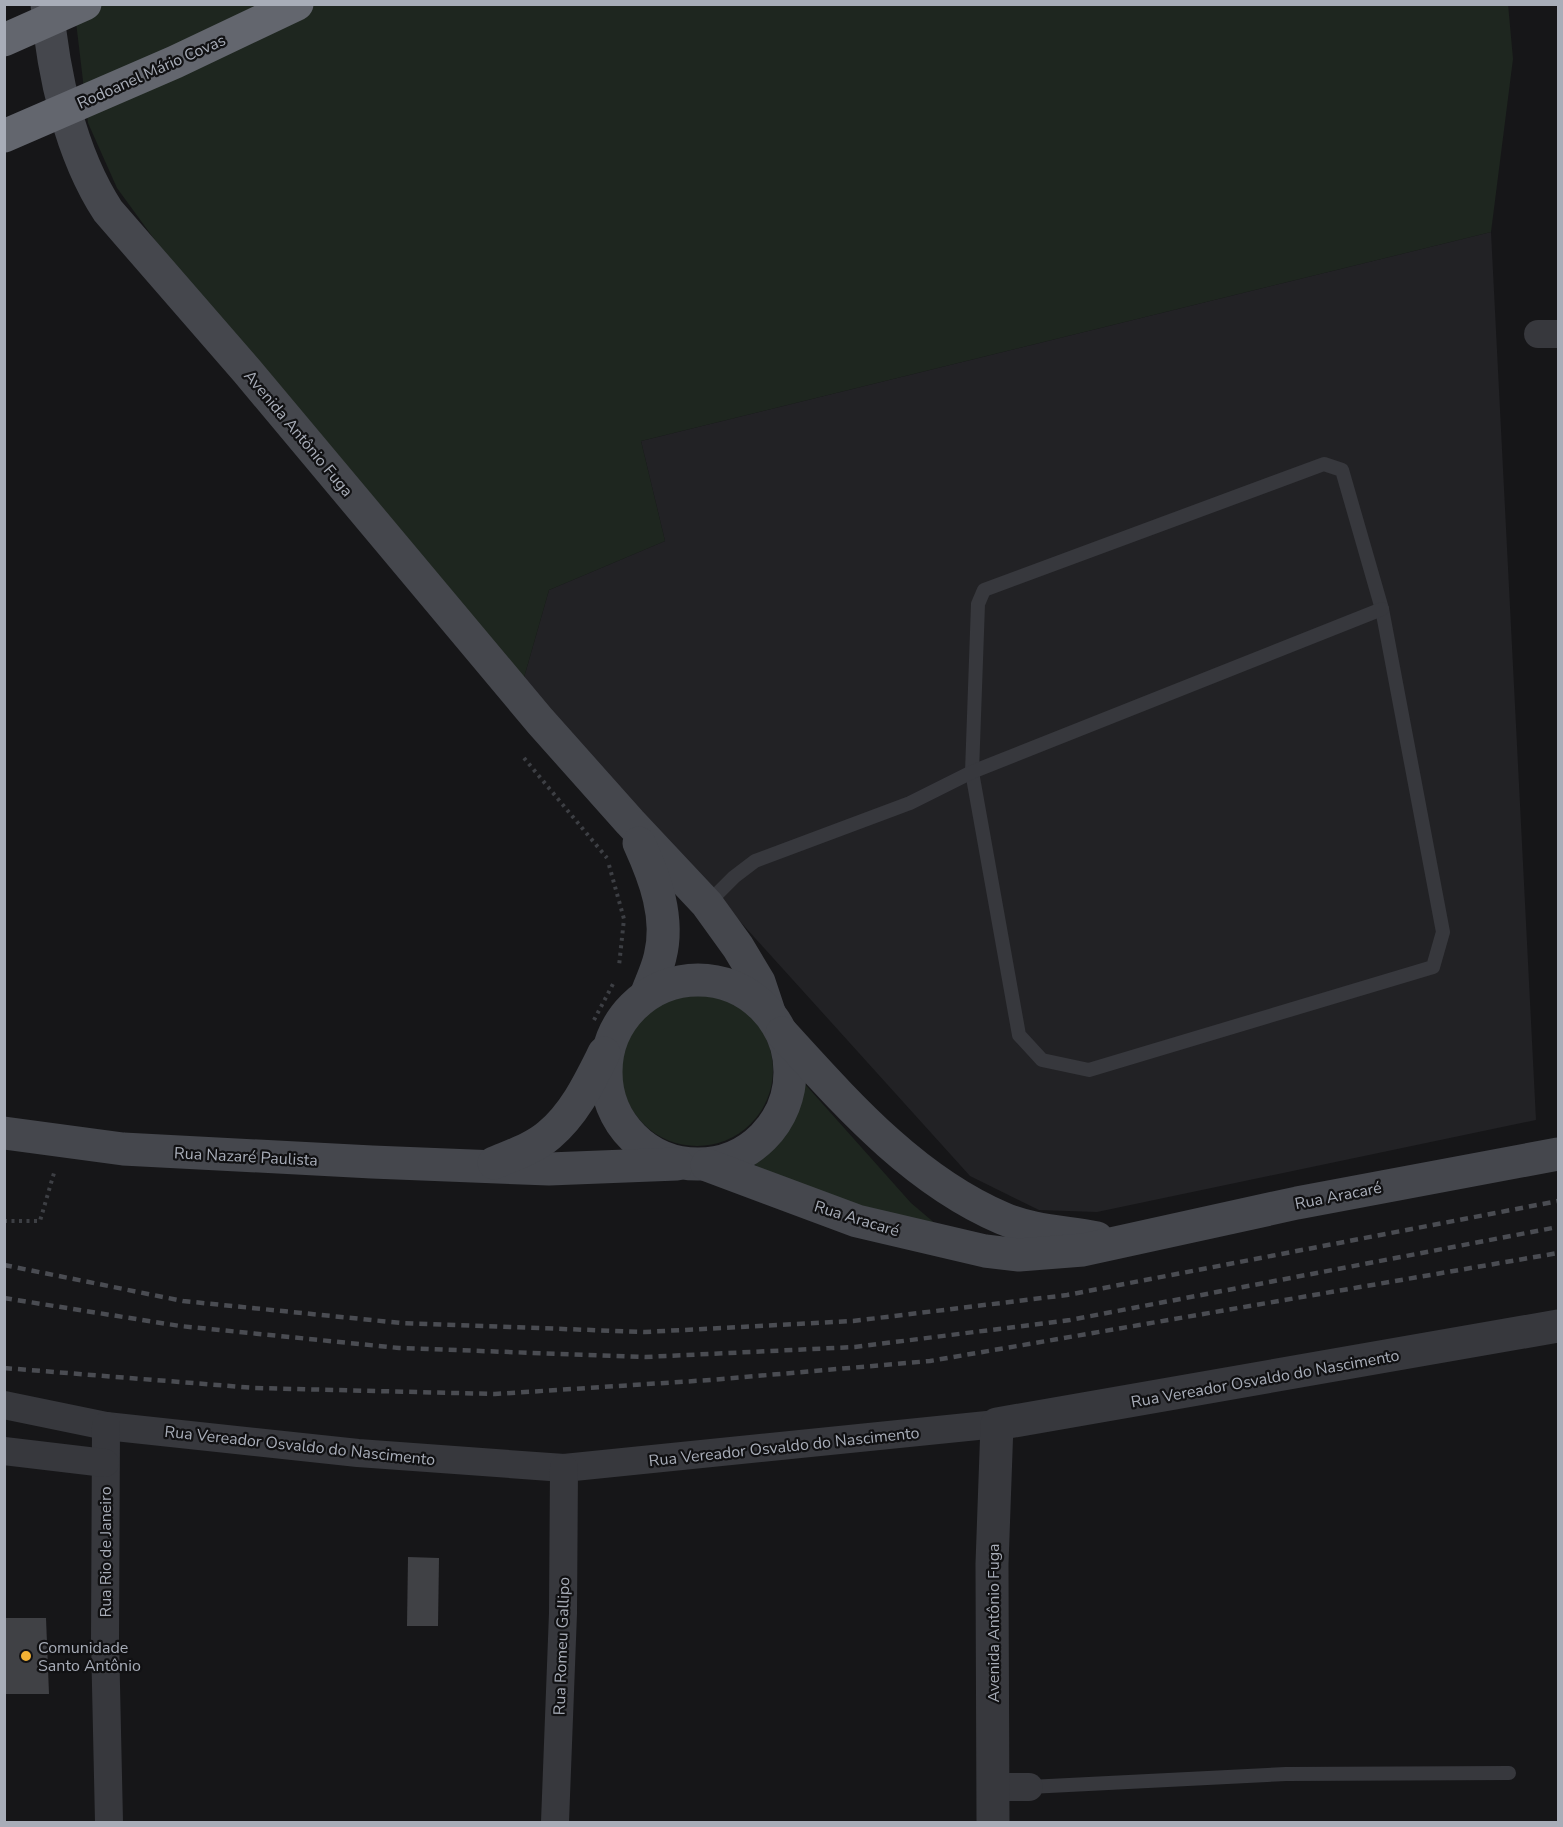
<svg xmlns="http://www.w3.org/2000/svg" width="1563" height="1827" font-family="'Nunito Sans',sans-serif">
<rect width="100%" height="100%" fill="#161618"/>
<!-- built -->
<path fill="#222225" d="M1491 232 1536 1120 1097 1212 1039 1210 970 1176 523 681 549 590 665 541 641 441Z"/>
<!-- green -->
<g fill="#1e261f">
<path d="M1508 4 1513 59 1491 232 641 441 665 541 549 590 523 681 176 269 117 188 88 123 74 5Z"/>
<circle cx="697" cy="1070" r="76"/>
<path d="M804 1083 911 1203 937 1225 869 1209 772 1176 754 1164 782 1138 795 1114Z"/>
</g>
<!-- building -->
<g fill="#404145">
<path d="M408 1557 439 1558 438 1626H407Z"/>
<path d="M5 1618H46L49 1694H5Z"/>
</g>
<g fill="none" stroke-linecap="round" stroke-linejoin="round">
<!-- path -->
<g stroke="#3d3f44" stroke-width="4" stroke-dasharray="3 4.5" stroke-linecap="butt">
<path d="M524 758 607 858"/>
<path d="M609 865 624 919 619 966"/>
<path d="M594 1020 613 984"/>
<path d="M4 1221H40L54 1173"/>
</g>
<!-- service -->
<g stroke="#37383d" stroke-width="14">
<path d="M1324 464 1342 470 1382 609 1443 932 1433 967 1089 1070 1042 1060 1019 1035 972 772 978 604 984 590Z"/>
<path d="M707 904 734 877 755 861 910 803 972 772 1382 609"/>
<path d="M1029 1787 1286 1774 1509 1773"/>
</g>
<!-- minor -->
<g stroke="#37383d" stroke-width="28">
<path d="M1538 334H1558"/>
<path d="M4 1405 106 1426 358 1453 564 1468 997 1424"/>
<path d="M106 1426 105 1640 109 1822"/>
<path d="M4 1451 105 1463"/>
<path d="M992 1787H1029"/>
<path d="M555 1822 563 1613 564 1468"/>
</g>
<!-- tertiary -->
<path stroke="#37383d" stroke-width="33" d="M993 1822 992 1564 997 1424 1558 1326"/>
<!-- secondary -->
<g stroke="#45474d" stroke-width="33">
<path d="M47 4C53 73 70 153 108 211L247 371 540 721 630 822 707 904 738 947 759 982 769 1012"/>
<path d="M639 843C655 878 670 918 660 957 657 970 651 982 647 993"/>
<circle cx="698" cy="1072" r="92"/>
<path d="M782 1033C846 1103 913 1180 1002 1218 1031 1231 1066 1232 1097 1238"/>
<path d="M4 1133 123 1149 372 1162 549 1169 677 1164"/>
<path d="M494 1163C513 1155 534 1148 549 1135 575 1113 589 1083 604 1053"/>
<path d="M707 1165 857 1221 985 1251 1019 1255 1083 1250 1297 1203 1558 1154"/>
</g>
<!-- rail -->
<g stroke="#4a4c52" stroke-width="4.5" stroke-dasharray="8 6" stroke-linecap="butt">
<path d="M4 1265 183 1301 401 1323 645 1332 853 1321 1067 1295 1558 1201"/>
<path d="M4 1298 180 1326 399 1348 645 1357 855 1347 1070 1320 1558 1227"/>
<path d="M4 1368 255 1388 495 1394 710 1380 930 1361 1558 1253"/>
</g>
<!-- motorway-bridge -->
<g stroke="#63666e" stroke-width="33">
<path d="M4 40 85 4"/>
<path d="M4 136 175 62 297 4"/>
</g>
</g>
<!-- markers -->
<circle fill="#f2b134" stroke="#111113" stroke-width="2" cx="26" cy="1656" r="6"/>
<g text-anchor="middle" stroke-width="4.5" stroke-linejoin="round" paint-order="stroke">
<!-- street labels -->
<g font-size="16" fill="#a8adb8" stroke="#111113">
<text transform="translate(151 71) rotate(-24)" y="6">Rodoanel Mário Covas</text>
<text transform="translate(299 433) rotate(50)" y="6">Avenida Antônio Fuga</text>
<text transform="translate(246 1156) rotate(3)" y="6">Rua Nazaré Paulista</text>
<text transform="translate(1338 1195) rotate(-11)" y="6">Rua Aracaré</text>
<text transform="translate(857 1218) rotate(17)" y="6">Rua Aracaré</text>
<text transform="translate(1265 1378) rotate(-10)" y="6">Rua Vereador Osvaldo do Nascimento</text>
<text transform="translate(300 1445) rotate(6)" y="6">Rua Vereador Osvaldo do Nascimento</text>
<text transform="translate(784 1446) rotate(-6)" y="6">Rua Vereador Osvaldo do Nascimento</text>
<text transform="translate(105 1552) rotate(-90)" y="6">Rua Rio de Janeiro</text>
<text transform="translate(993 1623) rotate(-90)" y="6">Avenida Antônio Fuga</text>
<text transform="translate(561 1646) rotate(-88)" y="6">Rua Romeu Gallipo</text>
</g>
<!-- poi labels -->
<g font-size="16" fill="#a8adb8" stroke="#111113" text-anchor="start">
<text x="38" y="1653">Comunidade<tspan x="38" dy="18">Santo Antônio</tspan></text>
</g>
</g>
<!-- border -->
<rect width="1563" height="1827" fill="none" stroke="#a8adb8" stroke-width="12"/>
</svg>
